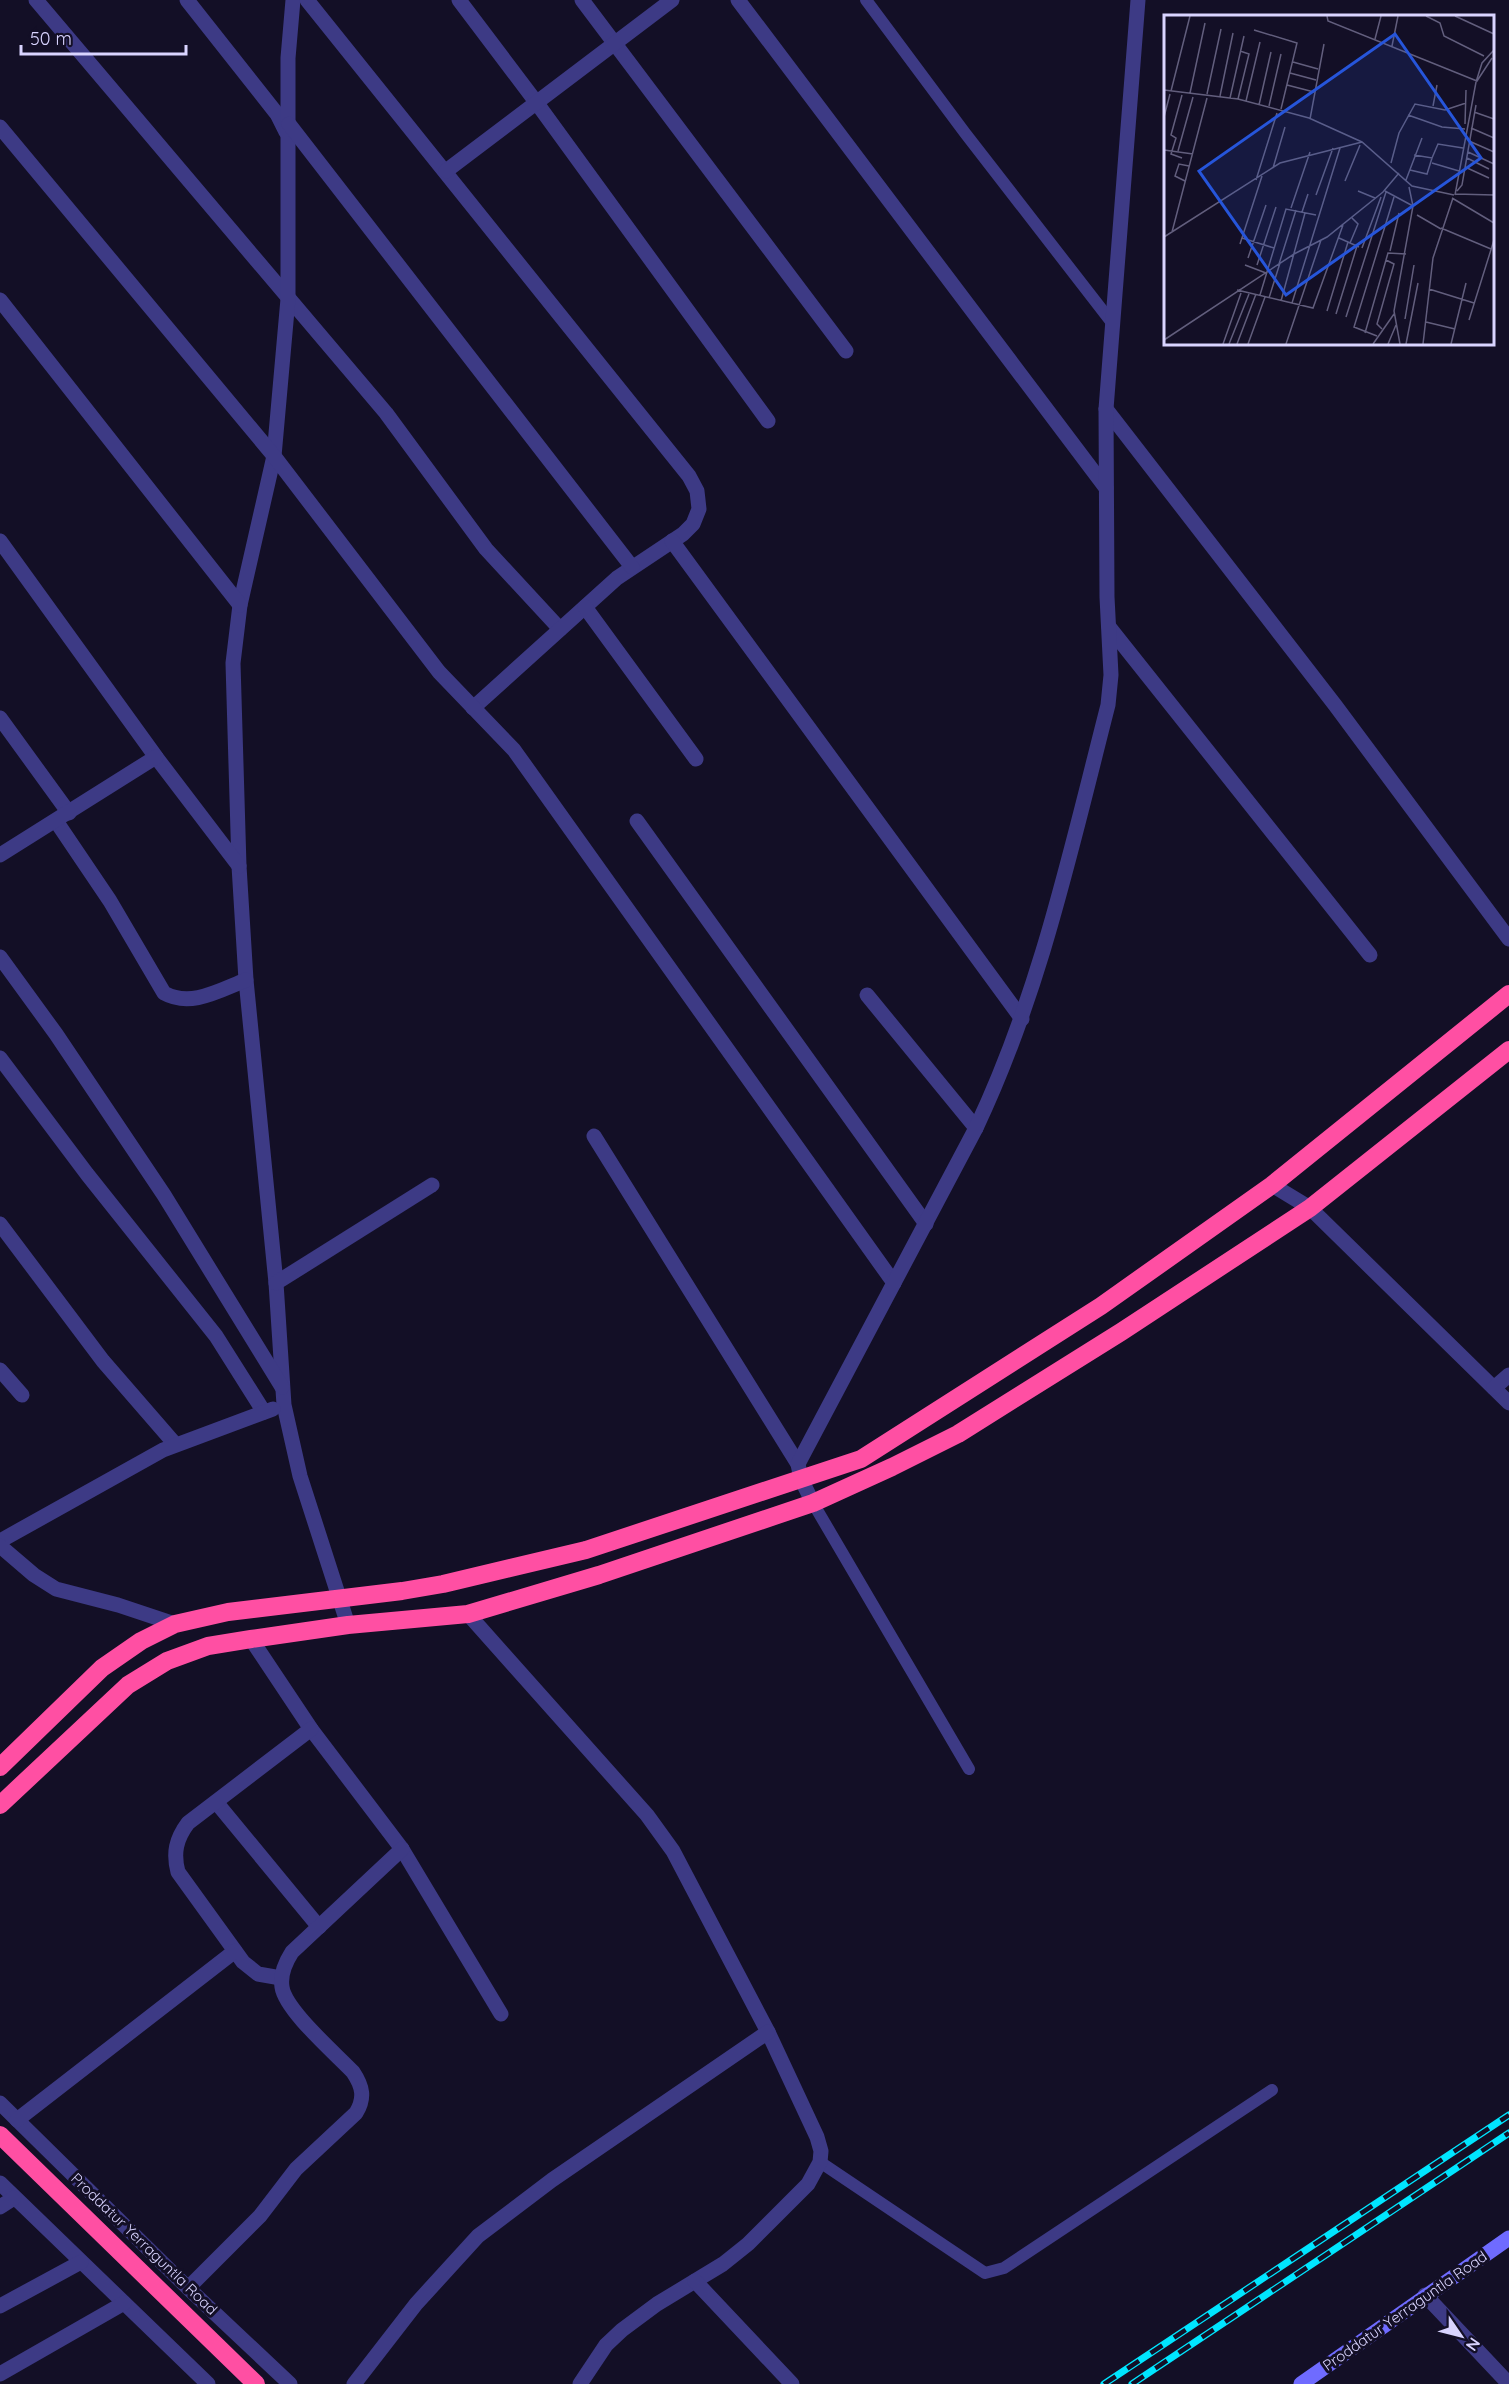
<svg xmlns="http://www.w3.org/2000/svg" width="1509" height="2384" font-family="Quicksand,sans-serif">
<rect width="100%" height="100%" fill="#130f26"/>
<g fill="none" stroke-linecap="round" stroke-linejoin="round">
<!-- lane -->
<g stroke="#3d3a85" stroke-width="12">
<path d="M866 0 965 133 1113 324"/>
<path d="M813 1503 969 1769"/>
<path d="M820 2162 985 2273 1004 2268 1272 2090"/>
</g>
<!-- street -->
<g stroke="#3d3a85" stroke-width="15">
<path d="M36 0 386 413 486 549 560 629"/>
<path d="M187 0 277 114 286 132"/>
<path d="M293 0 288 58V299L274 456 240 605 233 663 239 866 246 980 276 1283 284 1405 300 1476 348 1625"/>
<path d="M307 0 689 476 697 491 699 509 693 524 683 534 617 578 473 708"/>
<path d="M459 0 536 102 768 421"/>
<path d="M582 0 846 351"/>
<path d="M738 0 1106 488"/>
<path d="M289 124 632 567"/>
<path d="M0 127 274 456 439 672 514 750 894 1283"/>
<path d="M446 171 672 0"/>
<path d="M0 300 240 605"/>
<path d="M1106 409 1335 705 1509 939"/>
<path d="M0 541 156 757 239 866"/>
<path d="M672 541 1022 1019"/>
<path d="M585 607 696 759"/>
<path d="M1109 627 1370 955"/>
<path d="M0 718 69 813"/>
<path d="M56 821 110 901 164 993C191 1008 220 990 246 980"/>
<path d="M637 821 926 1224"/>
<path d="M0 855 156 757"/>
<path d="M0 957 56 1034 164 1195 282 1387"/>
<path d="M867 995 976 1128"/>
<path d="M0 1058 87 1174 216 1336 264 1412"/>
<path d="M594 1136 798 1464"/>
<path d="M1272 1185 1310 1208 1509 1403"/>
<path d="M0 1224 103 1361 175 1444"/>
<path d="M276 1283 432 1185"/>
<path d="M0 1370 22 1395"/>
<path d="M1494 1388 1509 1375"/>
<path d="M813 1503 801 1479 798 1464 976 1128C1040 993 1071 849 1108 705L1111 675 1107 597 1106 409 1138 0"/>
<path d="M0 1541 163 1450 273 1409"/>
<path d="M0 1546 34 1575 56 1589 118 1605 175 1624"/>
<path d="M468 1614 647 1815 673 1851 768 2032 817 2137 821 2151 820 2162 808 2184 748 2244 723 2264 657 2304 622 2330 606 2345 580 2384"/>
<path d="M251 1639 311 1729 402 1849 501 2014"/>
<path d="M216 1802 319 1927"/>
<path d="M281 1978 258 1974 243 1962 178 1872C173 1853 176 1839 188 1823L311 1729"/>
<path d="M0 2103 188 2288 290 2384"/>
<path d="M17 2120 235 1951"/>
<path d="M0 2183 208 2384"/>
<path d="M0 2207 14 2198"/>
<path d="M695 2281 792 2384"/>
<path d="M188 2288 260 2216 296 2169 356 2113C365 2098 363 2087 353 2072 336 2054 285 2010 282 1987 280 1974 285 1963 292 1952L402 1849"/>
<path d="M1425 2295 1509 2384"/>
<path d="M0 2306 81 2262"/>
<path d="M0 2374 124 2303"/>
<path d="M354 2384 416 2304 478 2236 552 2180 768 2032"/>
</g>
<!-- secondary -->
<path stroke="#6f6bff" stroke-width="15" d="M1301 2384 1509 2238"/>
<!-- highway -->
<g stroke="#ff4fa3" stroke-width="18">
<path d="M0 1767 102 1668 141 1641 175 1624 228 1612 402 1591 443 1584 586 1550 861 1459 1101 1306 1272 1185 1509 994"/>
<path d="M0 1805 128 1685 167 1661 208 1646 251 1639 348 1625 468 1614 599 1575 813 1503 892 1467 958 1434 1121 1332 1310 1208 1509 1050"/>
<path d="M0 2135 256 2384"/>
</g>
<!-- rail casing -->
<g stroke="#00e5ff" stroke-width="7">
<g id="rail">
<path d="M1104 2384 1509 2115"/>
<path d="M1132 2384 1509 2133"/>
</g>
</g>
<!-- rail -->
<use href="#rail" stroke="#130f26" stroke-width="4.5" stroke-dasharray="14" stroke-linecap="butt"/>
</g>
<g text-anchor="middle" stroke-width="6" stroke-linejoin="round" paint-order="stroke">
<!-- street labels -->
<g font-size="15" fill="#d9d4ff" stroke="#130f26">
<text transform="translate(144 2244) rotate(44)" y="5">Proddatur Yerraguntla Road</text>
<text transform="translate(1405 2311) rotate(-35)" y="5">Proddatur Yerraguntla Road</text>
</g>
</g>
<!-- overview -->
<g transform="translate(1164 15)">
<rect width="330" height="330" fill="#130f26"/>
<path fill="none" stroke="#625e7d" stroke-width="1.5" d="M163 1 164 6 313 66 328 43M262 1 276 8 280 21 320 41M291 1 330 19M90 15 133 28 117 94M211 24 217 1M228 31 234 1M129 47 154 54M126 58 152 65M123 70 150 77M0 75 74 84 145 103 198 127 248 171 290 180M7 76 26 1M26 78 41 8M43 79 57 14M18 80 7 120 12 123 7 139 18 143M56 81 69 18M66 83 80 21M74 84 85 39 76 36M82 86 96 27M95 90 107 37M105 91 117 39M269 91 273 70M310 97 330 104M244 100 278 112 301 114M0 102 6 79M146 104 160 29M301 109 302 75M307 113 330 123M305 126 330 137M0 135 29 139M14 136 29 82M304 137 330 149M250 140 268 143 274 129 299 133M303 143 325 154M227 148 235 118 251 89 281 95 302 88M268 148 295 156M301 152 325 163M109 153 121 112M246 155 263 159 268 143M92 165 113 98M242 165 258 123M21 166 11 161 15 149 25 151M181 166 196 130M194 176 211 183M221 176 249 191M293 176 298 170 312 90M291 179 330 180M152 180 169 133M291 180 312 67 318 48 330 35M288 183 330 208M127 193 146 137M138 197 144 179M253 200 277 214M277 213 327 234M8 217 43 83M0 222 116 148 198 127M78 223 110 233M175 223 195 232M186 228 194 209 188 203M76 229 98 161M198 233 217 182M226 236 235 198M84 243 102 190M115 249 132 195M81 250 102 258M93 250 112 192M265 274 310 288M73 275 149 293 179 210M96 280 122 194 152 200M105 283 116 248M117 286 141 198M128 288 176 133M163 296 184 227M172 299 193 231M182 302 222 177M241 304 250 250M305 305 330 225M262 307 291 314M218 314 213 309 230 249 222 245M201 318 224 238 242 239M213 321 190 312 230 182M0 325 130 239 163 222 219 177 235 158M59 329 77 278M65 329 85 279M73 329 92 279M84 329 101 282M122 329 157 225M209 329 230 299M224 329 232 310M236 329 230 296 249 191 245 172M242 329 254 268M259 329 269 243 289 183M287 329 302 268"/>
<path fill="#2655da" fill-opacity="0.15" stroke="#2655da" stroke-width="3" d="M231 19 317 143 122 280 35 156Z"/>
<rect width="330" height="330" fill="none" stroke="#d9d4ff" stroke-width="3"/>
</g>
<!-- north arrow -->
<g transform="translate(1461 2336) rotate(125)" stroke="#130f26" stroke-width="4.5" paint-order="stroke">
<path d="M0-4.5L10 22L0 15L-10 22Z" fill="#d9d4ff"/>
<text y="-9" font-size="16" font-weight="bold" text-anchor="middle" fill="#d9d4ff">N</text>
</g>
<!-- scale -->
<path d="M21 45v9h165v-9" fill="none" stroke="#d9d4ff" stroke-width="3"/>
<text x="30" y="45" font-size="18" fill="#d9d4ff" stroke="#130f26" stroke-width="4.5" paint-order="stroke">50 m</text>
</svg>
